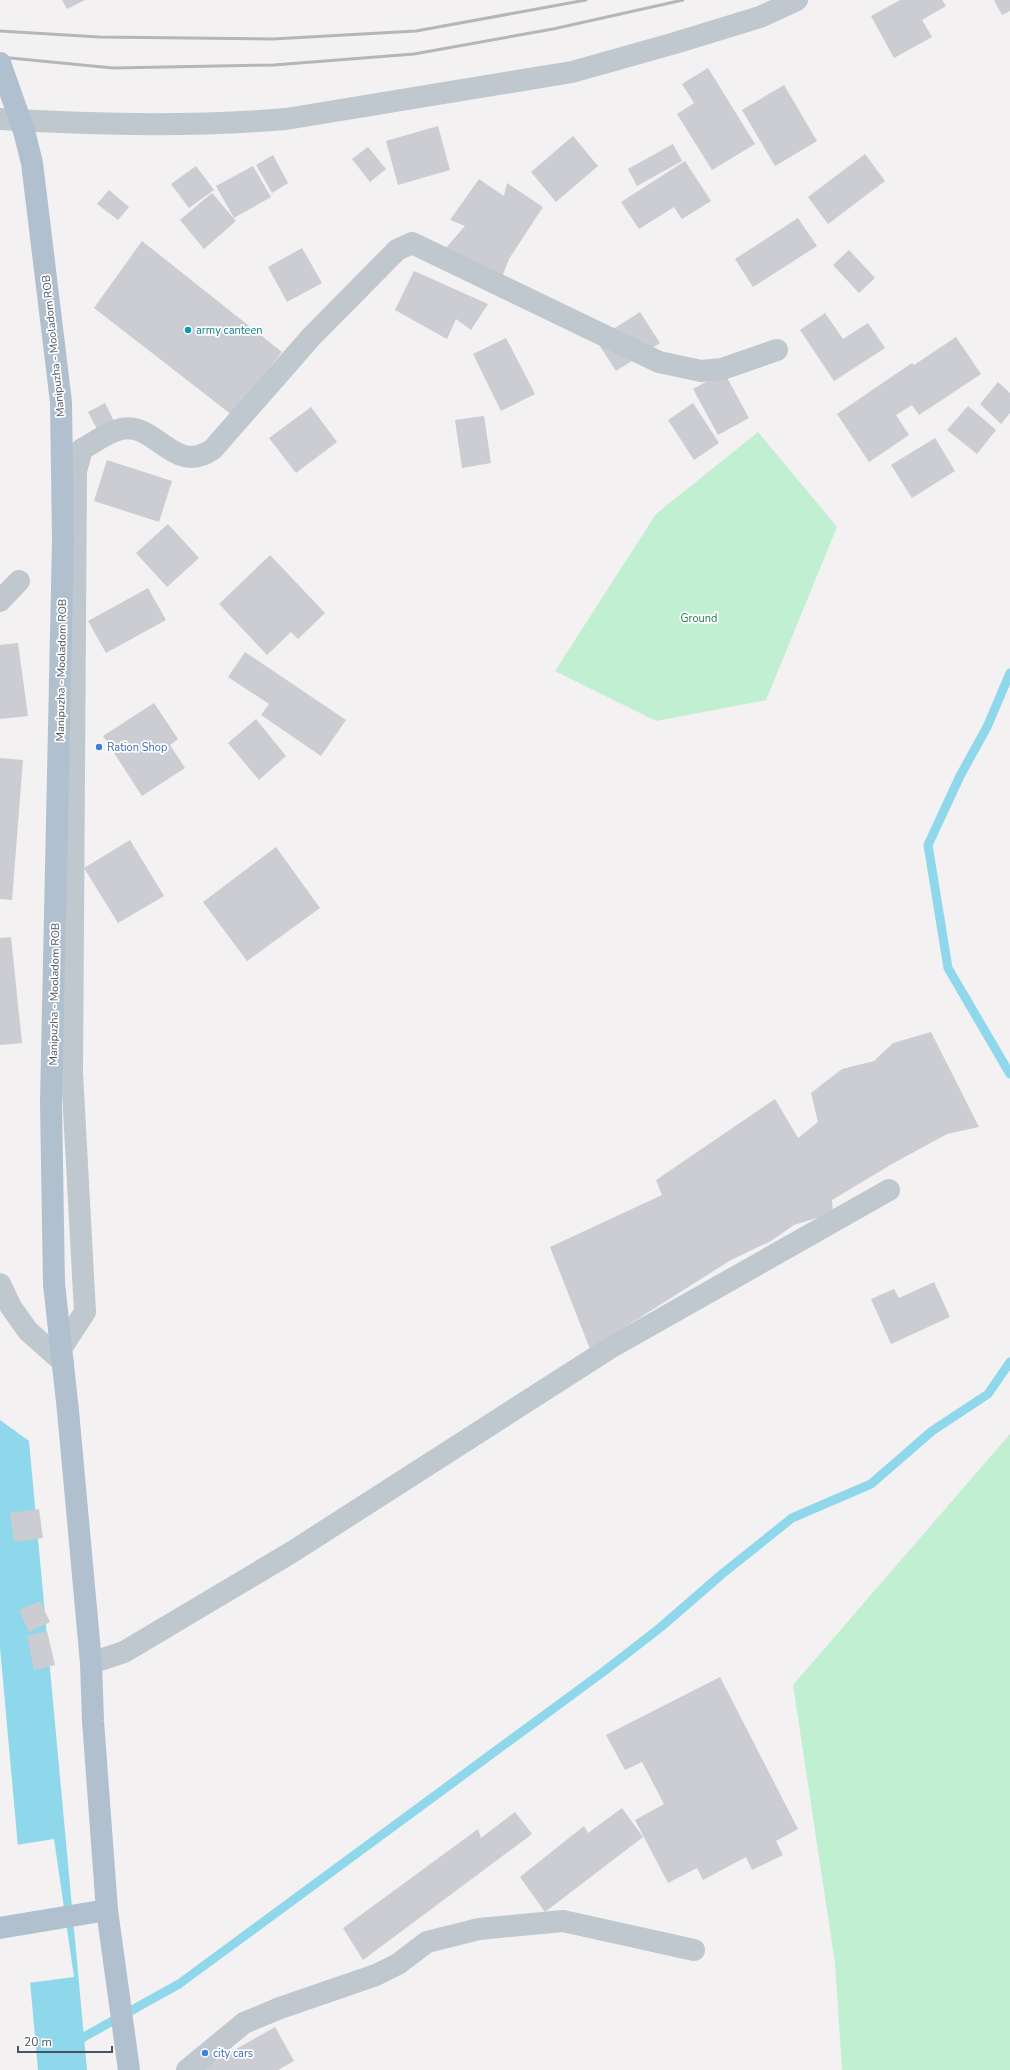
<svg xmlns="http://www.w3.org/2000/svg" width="1010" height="2070" font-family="'Nunito Sans',sans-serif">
<rect width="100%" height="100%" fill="#f3f1f1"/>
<!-- green -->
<g fill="#c1efd2">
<path d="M758 432 837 527 766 700 656 721 555 671 656 514Z"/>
<path d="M1010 1434V2070H842L835 1963 793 1685Z"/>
</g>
<!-- water -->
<path fill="#8fd8eb" d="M0 1420 29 1441 87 2070H38L0 1647Z"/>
<!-- pier -->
<path fill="#f3f1f1" d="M54 1839 74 1977 28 1983 16 1845Z"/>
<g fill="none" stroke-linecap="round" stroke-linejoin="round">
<!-- stream -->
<g stroke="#8fd8eb" stroke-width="9">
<path d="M1010 673 987 727 960 776 928 845 948 968 1010 1074"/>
<path d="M73 2043 179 1984 603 1672 661 1627 722 1574 792 1518 871 1484 932 1431 988 1394 1010 1362"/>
</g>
</g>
<!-- building -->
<g fill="#cbcdd3">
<path d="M62 0H85L67 9Z"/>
<path d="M900 0H942L946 6 922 20 932 37 894 58 871 16Z"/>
<path d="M994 0H1010V11L1002 15Z"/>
<path d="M708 68 755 144 712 170 677 114 694 103 682 84Z"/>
<path d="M784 85 817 141 775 166 742 110Z"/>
<path d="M438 126 450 170 398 185 386 141Z"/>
<path d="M573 136 598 166 556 202 531 172Z"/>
<path d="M673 144 682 161 637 186 628 169Z"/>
<path d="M368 147 386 169 370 182 352 159Z"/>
<path d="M865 154 885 181 828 224 808 197Z"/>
<path d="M273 155 288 183 272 193 256 165Z"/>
<path d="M685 161 711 201 682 219 674 207 639 229 621 202Z"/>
<path d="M196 166 214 190 189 208 171 184Z"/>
<path d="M253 166 271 197 234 218 216 186Z"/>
<path d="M479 179 504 196 507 183 543 207 509 259 502 277 445 249 465 226 450 220Z"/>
<path d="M109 190 129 207 118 220 97 204Z"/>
<path d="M212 193 236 221 204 249 180 220Z"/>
<path d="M798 218 817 246 753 287 735 259Z"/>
<path d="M142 241 282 352 232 415 94 308Z"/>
<path d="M302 248 322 283 287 302 268 267Z"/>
<path d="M849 250 875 278 859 293 833 265Z"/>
<path d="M414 271 488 304 471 330 456 319 447 339 395 310Z"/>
<path d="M640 312 660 343 616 371 596 340Z"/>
<path d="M825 313 843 339 868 323 885 348 834 381 800 330Z"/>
<path d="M956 337 981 374 919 415 912 405 896 415 909 435 869 462 837 414 912 363 914 365Z"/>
<path d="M506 338 535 394 501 411 473 354Z"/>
<path d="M724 372 749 418 718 435 693 389Z"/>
<path d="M998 382 1010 393V413L1001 424 980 404Z"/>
<path d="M105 403 115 423 98 431 88 412Z"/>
<path d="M693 403 719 443 694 460 668 420Z"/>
<path d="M968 406 996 430 977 454 947 430Z"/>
<path d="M311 407 337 442 296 473 269 438Z"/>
<path d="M484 416 491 463 462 468 455 420Z"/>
<path d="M935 438 955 471 912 498 891 465Z"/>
<path d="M107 460 172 481 159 522 94 501Z"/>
<path d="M168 524 199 558 167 587 136 553Z"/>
<path d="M270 555 325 613 298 639 291 632 267 655 219 604Z"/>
<path d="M148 588 166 620 106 653 88 621Z"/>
<path d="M18 643 28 716 0 719V645Z"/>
<path d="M245 652 346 720 321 756 261 715 269 704 228 677Z"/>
<path d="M154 703 178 739 170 745 185 768 142 796 103 736Z"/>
<path d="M256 719 286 756 259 780 228 743Z"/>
<path d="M0 758 23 760 12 900 0 899Z"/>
<path d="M130 840 164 896 118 923 84 868Z"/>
<path d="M276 847 320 908 247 961 203 902Z"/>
<path d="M11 937 22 1043 0 1045V938Z"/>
<path d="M931 1032 979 1127 947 1134 892 1164 832 1200 833 1213 794 1225 771 1241 731 1260 590 1349 550 1247 662 1195 656 1180 775 1099 798 1138 818 1122 811 1093 842 1069 874 1061 893 1043Z"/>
<path d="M934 1282 950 1317 891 1344 871 1299 894 1289 899 1298Z"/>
<path d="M39 1509 43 1538 14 1542 10 1513Z"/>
<path d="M40 1601 50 1622 29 1632 19 1610Z"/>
<path d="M47 1631 55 1665 34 1670 27 1636Z"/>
<path d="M720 1677 798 1829 776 1841 783 1855 752 1870 746 1857 703 1880 697 1868 668 1883 635 1820 664 1804 642 1762 625 1770 606 1735Z"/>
<path d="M622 1808 643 1837 545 1912 520 1877 584 1826 588 1833Z"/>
<path d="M515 1812 532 1834 363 1960 343 1928 478 1829 481 1838Z"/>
<path d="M275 2027 294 2061 278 2070H199Z"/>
</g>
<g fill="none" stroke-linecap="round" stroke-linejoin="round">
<!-- minor -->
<g stroke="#bfc8cf" stroke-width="22">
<path d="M0 119C95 125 191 127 286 119L572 72 675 43 760 17 797 0"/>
<path d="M0 601 19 581"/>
<path d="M0 1284 11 1307 28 1331 63 1362"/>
<path d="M62 1347 85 1312 72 1073 76 471 82 449C94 443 107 432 121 429 156 421 174 477 213 449L312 336 397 250 412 243 659 362 701 371 722 369 777 350"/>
<path d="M91 1663 124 1652 292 1552 610 1348 889 1190"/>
<path d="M187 2070 244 2023 280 2008 376 1975 398 1964 427 1942 479 1929 563 1921 694 1950"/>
</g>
<!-- major -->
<g stroke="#b1c0cf" stroke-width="22">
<path d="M54 1284 68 1411 91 1663 93 1721 107 1910 129 2070"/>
<path d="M0 1928 107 1910"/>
</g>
<!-- rail -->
<g stroke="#b3b6bb" stroke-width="3">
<path d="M0 31 99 37 273 39 416 31 586 0"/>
<path d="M0 57 113 68 274 65 414 54 553 29 683 0"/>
</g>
<!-- major-bridge -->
<path stroke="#b1c0cf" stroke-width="22" d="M0 63 24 131 32 163 61 402 63 540 51 1102 54 1284"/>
</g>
<!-- markers -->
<circle fill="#0f9aa8" stroke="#fff" stroke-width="1.5" cx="188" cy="330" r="4"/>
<g fill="#3f7fe0" stroke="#fff" stroke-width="1.5">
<circle cx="99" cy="747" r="4"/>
<circle cx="205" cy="2053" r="4"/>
</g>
<g text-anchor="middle" stroke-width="3.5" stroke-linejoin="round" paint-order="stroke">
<!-- culture labels -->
<g font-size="11" fill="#0d838f" stroke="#fff" text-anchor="start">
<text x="196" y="334">army canteen</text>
</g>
<!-- street labels -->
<g font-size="11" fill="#49545e" stroke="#fff">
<text transform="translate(53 346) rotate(-96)" y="4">Manipuzha - Mooladom ROB</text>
<text transform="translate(61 670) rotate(-89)" y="4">Manipuzha - Mooladom ROB</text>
<text transform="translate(54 994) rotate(-89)" y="4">Manipuzha - Mooladom ROB</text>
</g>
<!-- park labels -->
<g font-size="11" fill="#197f4c" stroke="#fff">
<text x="699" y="622">Ground</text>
</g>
<!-- shop labels -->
<g font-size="11" fill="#366cbe" stroke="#fff" text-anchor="start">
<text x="107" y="751">Ration Shop</text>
<text x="213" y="2057">city cars</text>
</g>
</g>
<!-- scale -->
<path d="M18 2046v6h94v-6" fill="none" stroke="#49545e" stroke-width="2"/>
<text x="24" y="2046" font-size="12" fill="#49545e" stroke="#ffffff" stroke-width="3" paint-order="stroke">20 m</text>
</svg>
